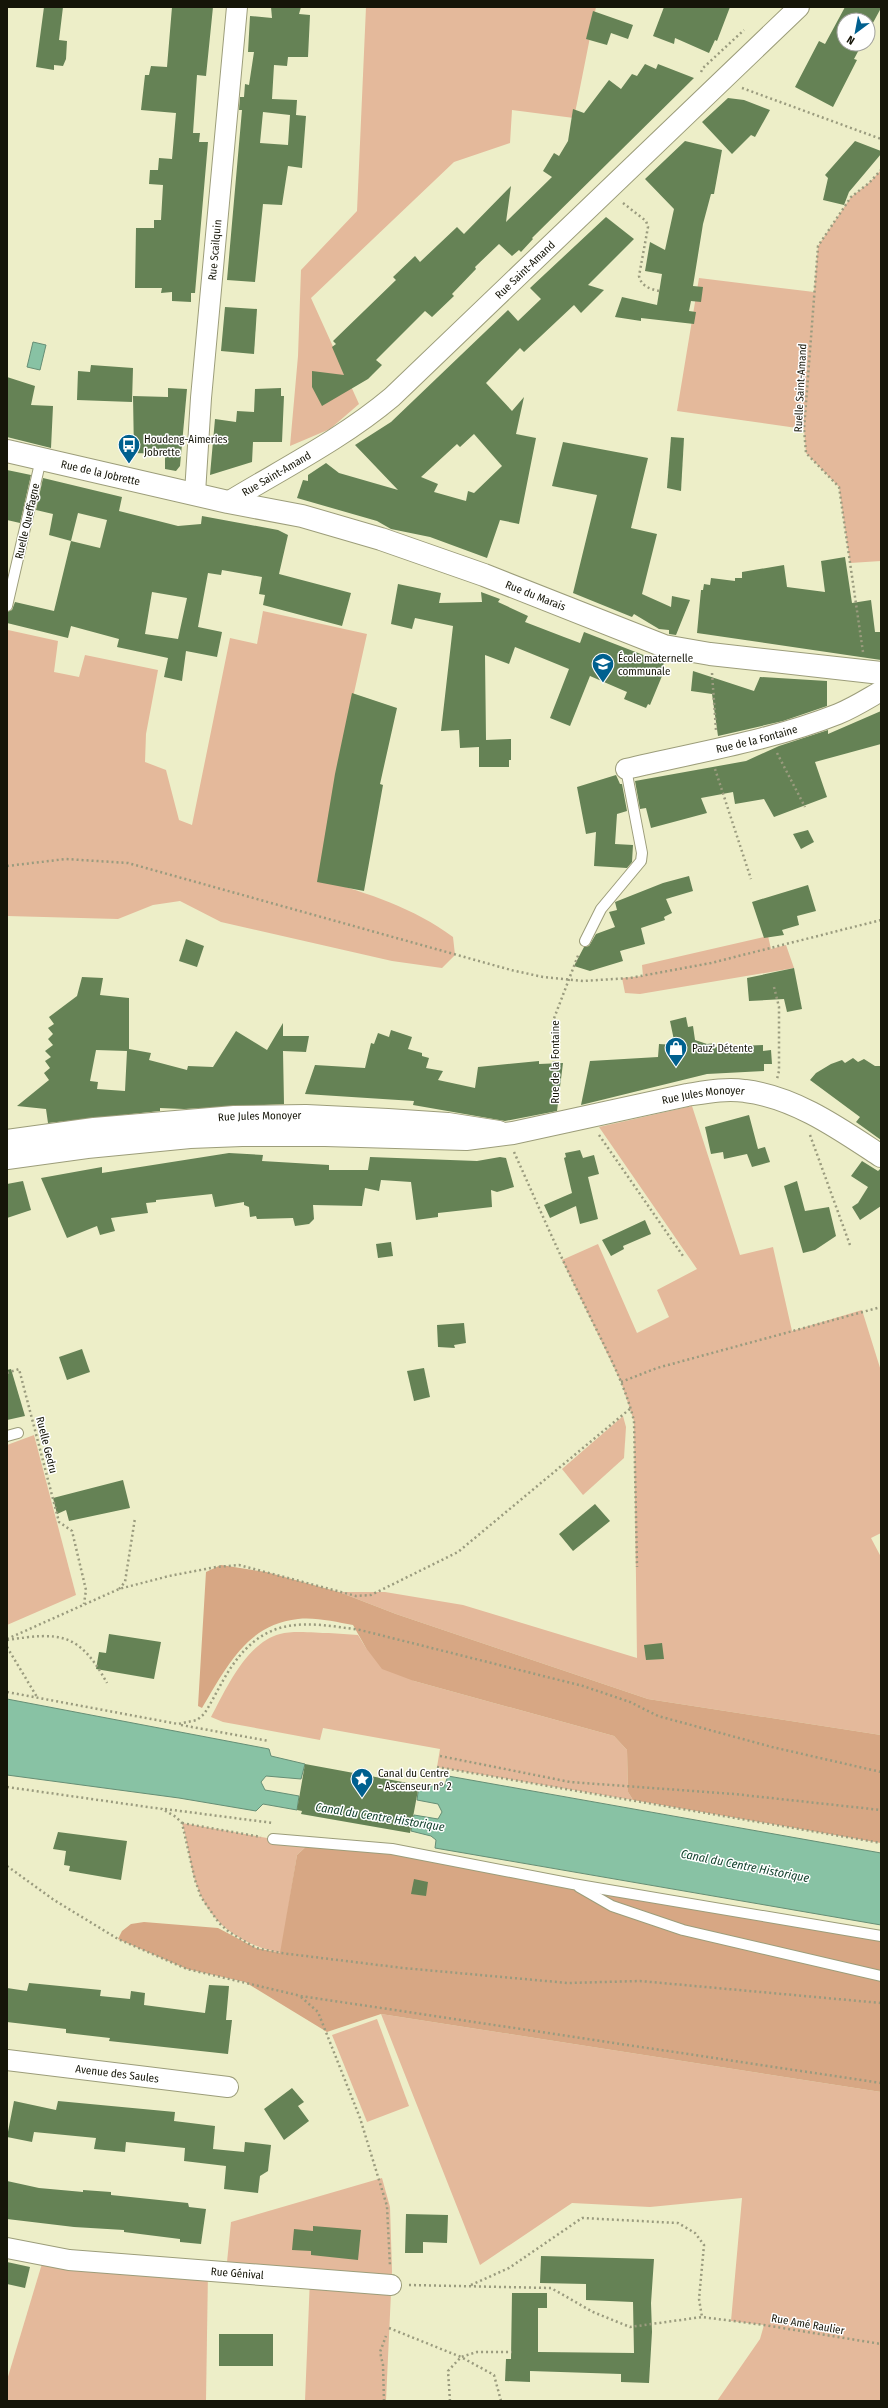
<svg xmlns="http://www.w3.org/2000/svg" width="888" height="2408" font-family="'Fira Sans Condensed',sans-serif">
<rect width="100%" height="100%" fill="#edeec8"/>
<!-- green -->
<g fill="#e4b99b">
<path d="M366 7H596L574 118 512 110 510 143 454 162 311 298 359 404 330 429 290 446 298 356 301 270 357 211Z"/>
<path d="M881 170V561L850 563 839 487 806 453 804 429 677 411 699 278 814 292 818 246 851 197 869 183Z"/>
<path d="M263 611 367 634 337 770 321 880C368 893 414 908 453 937L455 955 442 968 392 961 221 922 180 901 153 905 118 919 7 916 8 630 58 641 54 672 79 677 85 655 158 670 146 734 145 762 166 770 179 820 192 825 230 638 257 644Z"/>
<path d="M768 936 771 949 786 945 794 968 640 994 625 993 622 978 643 976 642 965Z"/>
<path d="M692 1106 740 1255 773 1247 792 1331 862 1310 881 1371V1533L871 1538 881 1557V1735L648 1699 396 1614 339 1592H385L463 1605 637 1658 634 1421 621 1382 562 1260 598 1244 637 1333 669 1317 657 1290 697 1269 599 1127Z"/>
<path d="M623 1416 626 1427 624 1458 583 1495 562 1469Z"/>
<path d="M34 1435 76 1595 7 1625V1445Z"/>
<path d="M329 1633 358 1635 366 1648 414 1681 614 1736 627 1750 628 1792 633 1800 437 1767 440 1749 323 1728 320 1740 223 1722 211 1717C226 1689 246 1643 280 1634 293 1630 316 1633 329 1633Z"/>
<path d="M182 1823 273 1839 311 1842 297 1855 281 1953C240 1945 207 1922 195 1880 189 1862 188 1842 182 1823Z"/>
<path d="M381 2014 881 2092V2401H717L760 2339 764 2325 731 2321 742 2198 650 2207 572 2203 480 2265Z"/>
<path d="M377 2019 409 2106 367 2122 332 2035Z"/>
<path d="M382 2178 390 2207 392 2271 386 2401H305L310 2278 226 2272 231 2222Z"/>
<path d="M44 2257 208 2271 206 2401H7V2380Z"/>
</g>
<!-- forest -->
<g fill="#d7a784">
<path d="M221 1565 266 1572 339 1592 396 1614 648 1699 881 1735V1843L633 1800 628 1792 627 1750 614 1736 414 1681 382 1669 366 1648 353 1625C336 1622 316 1617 298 1619 247 1624 226 1668 202 1708L198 1706 206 1572Z"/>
<path d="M311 1842 392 1849 881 1936V2092L381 2014 327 2032 245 1982 187 1969 118 1939 122 1931 131 1924 144 1922 218 1928 256 1948 280 1953 297 1855Z"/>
</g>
<!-- water -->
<g fill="#88c2a4" stroke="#668e75">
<path d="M33 342 46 345 40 370 27 367Z"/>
<path d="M7 1699 269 1749 271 1756 305 1764 301 1779 266 1776 261 1782 265 1790 299 1796 297 1810 263 1804 256 1811 179 1798 7 1775Z"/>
<path d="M448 1776 881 1853V1925L435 1848 436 1840 431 1836 411 1831 414 1815 438 1819 442 1812 438 1804 417 1800 419 1785 444 1787Z"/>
</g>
<!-- building -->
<g fill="#658255" fill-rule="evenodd">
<path d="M44 7H63L59 40 67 41 66 59 63 66 54 65V70L36 67Z"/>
<path d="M172 7H213L206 76 197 75 193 133H200L199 142H208L195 293H191V302L172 301V292L161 293 162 288H135L136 228H154V220H161L163 185 149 184 150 170H158L159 158 172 159 176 113 141 110 145 75H149L151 66 167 67Z"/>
<path d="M271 7H301L299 14 310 15 308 57H288L287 66 274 65 272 99 297 100 296 115 306 116 302 168 288 166 282 205 263 204 255 282 227 280 242 110H239L240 97H244L245 84 249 85 254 52H248L250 16 272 18ZM263 112 290 115 288 145 260 143Z"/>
<path d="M664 7H730L717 41 715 40 709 53 675 38 674 44 653 36Z"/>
<path d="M845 7 881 8 868 32V20H844V44H862L854 59 857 60 833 107 795 87 819 41 825 44Z"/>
<path d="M593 11 633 25 628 39 611 33 607 45 586 39Z"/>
<path d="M645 64 656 69 658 64 694 78 532 238 533 239 521 252 519 250 512 256 499 244 475 267 476 269 452 294 454 296 432 317 425 311 376 360 382 365 368 379 322 406 312 387V371L344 375 332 347 336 344 333 341 396 280 393 277 415 256 420 262 457 227 464 234 511 186 506 222 552 177 543 171 554 153 559 156 568 141 573 109 584 113 609 80 621 89 632 74 637 76Z"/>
<path d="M728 98 744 100 770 110 755 137 751 135 732 154 702 122Z"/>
<path d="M685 141 722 150 714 194H711L703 224 693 286 703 287 701 302 691 301 689 311 696 312 694 324 641 318V321L615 317 622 297 657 305 662 274 645 271 650 242 665 250 674 209 645 179Z"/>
<path d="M855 141 881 151V154L849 192 844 205 823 200 828 178 825 175Z"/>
<path d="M606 217 634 239 588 285 604 290 581 313 574 305 524 352 520 348 486 383 512 411 524 397 516 434 536 438 519 524 500 520 487 558 430 537 391 529 377 521 297 498 303 480 308 481V475L326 463 339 473 398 490 355 445 391 422 508 310 518 321 541 299 530 288ZM474 434 502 466 474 493 468 491 466 501 434 492 438 484 421 477 457 444 460 447Z"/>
<path d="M225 307 257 309 254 354 221 351Z"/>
<path d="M91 365 133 368 132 402 77 400 78 371 90 372Z"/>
<path d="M7 377 35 386 31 405 53 406 51 448 7 437Z"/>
<path d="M168 388 187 389 180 466 176 471 165 469V454L134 453 133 396 168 397Z"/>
<path d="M281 388V396H284L282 442H253L252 462 210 475 215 419 236 422 237 411 254 412 255 389Z"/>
<path d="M671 437 684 438 681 491 667 488Z"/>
<path d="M563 442 648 458 631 528 657 534 642 594 671 607 672 596 690 600 676 635 669 634V630L659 629 634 614 632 617 573 593 597 495 552 486Z"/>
<path d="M7 470 31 475 20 523 7 520Z"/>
<path d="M43 478 122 497 119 511 178 526 201 524 202 516 278 530 288 535 279 574 351 593 342 626 263 605 265 595 259 594 262 577 222 570 221 575 208 573 198 627 222 632 217 657 186 651 182 681 164 677 168 658 117 647 119 639 71 626 68 638 7 623V612L12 610 15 602 54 611 71 541 100 548 107 520 78 513 71 541 49 535 53 514 36 510ZM152 592 187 598 178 639 145 634Z"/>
<path d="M845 557 852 603 871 600 875 632H881V660L697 633 701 590H703L704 584 710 585 711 578 735 581V578H742V572L784 565 787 587 825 592 821 561Z"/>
<path d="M398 584 441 593 439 603 482 602 481 592 500 599 498 602 528 616 525 622 564 637 580 643 584 632 664 663 659 675 662 676 650 705 648 704 646 708 624 699 627 692 590 676 570 726 550 718 569 669 515 647 509 664 485 655 486 740 511 739V760H509V767H479V747L460 748 459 730 441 731 453 626 415 618 412 629 391 624Z"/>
<path d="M693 671 754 691 760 677 827 681V706L783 721 718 736 712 694 691 691Z"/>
<path d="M352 693 397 708 380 784 383 785 364 891 317 882 335 774Z"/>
<path d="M881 711V744L815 762 827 797 774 817 764 799 735 804 733 792 701 798 707 813 651 828 646 808 640 809 635 781 746 761 779 746 828 730V734Z"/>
<path d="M616 775 620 784H622L627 811 617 814 615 844 633 845 632 862 627 868 594 866 596 832 586 834 577 787Z"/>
<path d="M808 830 814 842 801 849 793 834Z"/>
<path d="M689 876 693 891 666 899 672 913 664 917 665 920 641 928 645 944 620 951 623 961 590 971 574 966 584 947 589 946 596 934 615 927 609 912 617 910 615 902 663 883Z"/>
<path d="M808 885 816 911 797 916 799 925 782 930 784 935 764 938 752 902Z"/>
<path d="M186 939 204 946 197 967 179 961Z"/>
<path d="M794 968 802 1009 787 1012 784 999 749 1001 747 978Z"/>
<path d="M82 977 103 978 100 995 129 998V1049L151 1053 149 1060 187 1070 188 1066 213 1067 236 1031 267 1050 283 1023V1036H309L306 1052 283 1051 284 1104 184 1109 160 1108V1111L48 1123 46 1109 17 1106 49 1080 44 1073 50 1068 45 1061 51 1057 45 1051 53 1045 48 1039 53 1034 48 1028 54 1024 49 1017 77 996ZM96 1050 127 1051 125 1091 97 1089 98 1082 90 1081Z"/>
<path d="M686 1017 688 1027 693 1026 695 1040 707 1044 715 1043V1047L763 1045V1051L771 1050 772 1064H764V1071L707 1074 581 1105 590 1061 658 1057 659 1044 675 1045 670 1021Z"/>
<path d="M391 1030 412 1037 408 1049 422 1053V1056L429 1058 426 1068 443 1071 438 1080 475 1088 478 1067 539 1061V1064L563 1063 557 1111 505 1121 413 1105 414 1101 305 1094 315 1065 365 1068 371 1043 374 1044 378 1033 389 1037Z"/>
<path d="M853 1058 858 1062 864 1059 875 1066H881V1140L856 1122 860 1117 810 1080 816 1073 831 1064 842 1060 845 1063Z"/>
<path d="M749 1115 758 1149 765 1147 770 1162 752 1167 747 1154 724 1159 723 1152 711 1154 705 1127Z"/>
<path d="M580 1150 583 1158 594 1155 599 1174 588 1177 598 1219 580 1224 576 1206 550 1218 544 1205 572 1193 564 1158 566 1157 565 1153Z"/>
<path d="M229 1153 263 1155 262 1161 329 1165V1170H368L370 1157 477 1161 500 1157 506 1158 514 1187 497 1192 491 1190 492 1207 438 1213V1217L416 1220 411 1182 381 1180 379 1191 365 1188 362 1206 313 1205 314 1219 309 1224 295 1226 293 1218 257 1219 256 1216 250 1217 249 1207 244 1205V1202L215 1207 212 1194 156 1200V1202L146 1203 148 1213 111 1218 115 1231 100 1235 97 1226 67 1238 41 1178 102 1167V1173Z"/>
<path d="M862 1161 878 1171 881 1168V1206L860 1220 852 1207 858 1203 868 1187 851 1176Z"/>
<path d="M23 1181 31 1210 7 1218V1184Z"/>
<path d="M797 1181 805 1211 829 1207 836 1236 815 1250 803 1253 784 1186Z"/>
<path d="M645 1220 651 1234 623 1246 624 1249 611 1256 602 1240Z"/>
<path d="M391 1242 393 1256 378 1258 376 1244Z"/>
<path d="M464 1323 466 1343 454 1345 455 1348 438 1347 437 1325Z"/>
<path d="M82 1349 90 1372 67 1380 59 1357Z"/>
<path d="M424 1368 430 1397 414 1401 407 1371Z"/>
<path d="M11 1369 25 1416 7 1420V1370Z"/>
<path d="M123 1480 130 1508 69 1521 66 1510 57 1514 53 1498Z"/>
<path d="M595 1504 610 1521 573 1551 559 1534Z"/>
<path d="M109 1634 161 1642 154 1679 96 1669 99 1652 106 1653Z"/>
<path d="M662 1643 664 1659 646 1660 644 1645Z"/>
<path d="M305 1764 419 1785 410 1833 301 1814 302 1811 297 1810Z"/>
<path d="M58 1832 127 1841 121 1880 69 1871 70 1866 64 1865 66 1851 53 1849Z"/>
<path d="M414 1879 428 1882 426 1896 411 1894Z"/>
<path d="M29 1983 101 1990 100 1996 130 1999 131 1991 145 1993 144 2005 205 2013 209 1985 229 1986 226 2020H232L228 2054 109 2041 110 2038 66 2033V2029L7 2022V1988L27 1991Z"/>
<path d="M292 2088 304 2102 298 2106 309 2121 284 2140 264 2109Z"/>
<path d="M14 2101 56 2110 58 2101 175 2112 174 2121 215 2126 213 2149 244 2152 245 2142 271 2145 268 2171 260 2176 258 2193 224 2189 226 2166 184 2161 185 2148 126 2142 125 2152 94 2149 96 2138 34 2132 32 2142 7 2137Z"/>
<path d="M7 2181 39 2188 83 2192V2190L111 2192V2195L188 2203 189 2207 206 2209 201 2244 180 2242V2239L124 2232V2230L74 2227 7 2219Z"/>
<path d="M406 2214 448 2215 447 2243 423 2242V2253H405Z"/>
<path d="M313 2226 361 2230 358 2260 311 2255V2251L292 2250 294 2229 313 2231Z"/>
<path d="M541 2256 654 2259 651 2303 652 2332 649 2383 621 2382V2374L530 2371V2382L505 2381 506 2359H511L512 2293H547V2308H538V2352L634 2353 633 2302 586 2300V2284L540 2283Z"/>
<path d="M7 2262 30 2267 25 2288 7 2284Z"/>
<rect x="219" y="2334" width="54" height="32"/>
</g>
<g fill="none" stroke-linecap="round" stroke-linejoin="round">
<!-- service casing -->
<g stroke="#9c9d7a" stroke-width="12">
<g id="service">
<path d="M7 606 41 459"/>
<path d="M585 941 601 909 641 861 642 853 626 769"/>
<path d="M7 1436 18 1433"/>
<path d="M273 1839 392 1849 573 1884 881 1936"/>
<path d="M579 1887 612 1906 683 1930 881 1976"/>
</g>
</g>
<!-- minor casing -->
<g stroke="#9c9d7a" stroke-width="22">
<g id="minor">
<path id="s1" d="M195 493 201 398 237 7"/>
<path id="s2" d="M228 502C284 468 342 439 392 397L799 7"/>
<path id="s3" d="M626 769C697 752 770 741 838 714 853 708 867 699 881 691"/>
<path id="s4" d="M7 1140 94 1128 234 1116 306 1115 388 1119 448 1123 499 1131"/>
<path id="s5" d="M7 2060 228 2087"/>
<path id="s6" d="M7 2248 69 2260 391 2285"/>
</g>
</g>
<!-- tertiary casing -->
<g stroke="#9c9d7a" stroke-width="24">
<g id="tertiary">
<path id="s7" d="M7 451 228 502 302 516 381 539 484 575 664 646 710 654 881 673"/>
<path id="s8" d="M7 1158 87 1147 190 1137 242 1135H325L466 1139 513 1133 687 1095C706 1092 726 1088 745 1091 795 1097 840 1129 881 1156"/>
</g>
</g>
<!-- path -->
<g stroke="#9a9b7e" stroke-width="2.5" stroke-dasharray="2 3" stroke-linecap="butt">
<path d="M701 72 703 68 744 30"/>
<path d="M742 88 881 139"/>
<path d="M623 203 646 221 648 227 639 276C641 286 650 289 659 291"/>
<path d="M863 652 839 487 806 453 804 429 818 246 851 197 869 183 881 170"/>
<path d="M712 673 716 730"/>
<path d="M777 753 805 807"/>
<path d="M715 769 751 879"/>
<path d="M7 866 66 859 128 863 511 970 543 977 583 981 630 978 711 963 881 920"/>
<path d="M774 987 779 1007V1071L777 1079"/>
<path d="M555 1103 553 1021 579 953"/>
<path d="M599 1135 683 1256"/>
<path d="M810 1135 850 1245"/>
<path d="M514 1152C537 1203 559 1254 584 1304 602 1342 624 1380 634 1421L637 1567"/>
<path d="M7 1373 19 1369 59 1522 72 1531 86 1590 84 1604"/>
<path d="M621 1382 657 1368 881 1307"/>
<path d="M119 1589 125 1582 135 1518"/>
<path d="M7 1639 119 1589 169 1576 216 1567 239 1565 356 1596 371 1595 458 1552 631 1408"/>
<path d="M7 1640C60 1632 79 1632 107 1683"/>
<path d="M7 1647 37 1697"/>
<path d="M7 1692 178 1724 197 1720 204 1714C214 1699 221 1682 232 1666 267 1615 306 1622 360 1630L583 1686 630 1702 658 1716 772 1747 881 1772"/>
<path d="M181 1725 269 1741"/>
<path d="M440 1756 570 1782 734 1794 881 1810"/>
<path d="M437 1767 881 1843"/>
<path d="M7 1787 162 1809 176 1817 182 1823 195 1880 201 1897 219 1923 229 1932 256 1948 281 1953 403 1968 568 1983 640 1981 881 2003"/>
<path d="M165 1809 273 1823"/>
<path d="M182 1823 261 1837"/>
<path d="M7 1866 54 1900 118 1939 187 1969 301 1996 881 2083"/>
<path d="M301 1997 318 2012 360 2118 387 2206 390 2266"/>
<path d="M409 2285 551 2288 593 2312 630 2327 702 2317 764 2325 881 2344"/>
<path d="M471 2285 509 2268 582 2218 678 2223 695 2233 704 2245 699 2299 702 2317"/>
<path d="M389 2328 461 2357 494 2375 501 2401"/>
<path d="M384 2401 383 2365 380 2352 386 2336"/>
<path d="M450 2401 448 2371 461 2357 477 2352H512"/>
</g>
<!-- service -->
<use href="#service" stroke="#fff" stroke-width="10"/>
<!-- minor -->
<use href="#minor" stroke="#fff" stroke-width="20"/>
<!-- tertiary -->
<use href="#tertiary" stroke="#fff" stroke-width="22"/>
</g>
<!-- icons -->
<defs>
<g id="bus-pin" transform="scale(1.15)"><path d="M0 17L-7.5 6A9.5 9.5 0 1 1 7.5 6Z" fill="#00608f" stroke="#fff"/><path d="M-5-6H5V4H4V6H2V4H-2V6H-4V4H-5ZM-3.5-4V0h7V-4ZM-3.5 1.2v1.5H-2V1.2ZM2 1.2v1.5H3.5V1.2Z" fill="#fff"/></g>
<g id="school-pin" transform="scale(1.15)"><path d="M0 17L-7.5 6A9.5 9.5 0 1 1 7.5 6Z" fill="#00608f" stroke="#fff"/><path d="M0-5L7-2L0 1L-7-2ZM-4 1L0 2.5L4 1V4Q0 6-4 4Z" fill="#fff"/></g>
<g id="shop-pin" transform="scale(1.15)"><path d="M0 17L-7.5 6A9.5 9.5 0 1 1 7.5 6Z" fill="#00608f" stroke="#fff"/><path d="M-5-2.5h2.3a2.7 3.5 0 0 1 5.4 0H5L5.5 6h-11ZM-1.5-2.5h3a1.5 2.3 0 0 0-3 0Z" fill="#fff"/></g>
<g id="sight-pin" transform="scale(1.15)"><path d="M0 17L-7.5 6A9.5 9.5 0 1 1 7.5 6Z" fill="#00608f" stroke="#fff"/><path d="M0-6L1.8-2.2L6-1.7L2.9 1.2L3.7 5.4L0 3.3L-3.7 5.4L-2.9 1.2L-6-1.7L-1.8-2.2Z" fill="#fff"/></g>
</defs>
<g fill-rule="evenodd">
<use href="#bus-pin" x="129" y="445"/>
<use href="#school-pin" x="603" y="664"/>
<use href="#shop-pin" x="676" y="1048"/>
<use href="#sight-pin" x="362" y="1779"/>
</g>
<g text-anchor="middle" stroke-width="3" stroke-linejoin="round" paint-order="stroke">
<!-- street labels -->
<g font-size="11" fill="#151508" stroke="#fff">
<text dy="4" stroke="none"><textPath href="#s1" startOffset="244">Rue Scailquin</textPath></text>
<text dy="4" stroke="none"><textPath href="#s2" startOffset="379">Rue Saint-Amand</textPath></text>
<text transform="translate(800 388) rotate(-87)" y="4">Ruelle Saint-Amand</text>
<text dy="4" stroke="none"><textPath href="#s7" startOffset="96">Rue de la Jobrette</textPath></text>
<text dy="4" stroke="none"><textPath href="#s2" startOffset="56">Rue Saint-Amand</textPath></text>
<text transform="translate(27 521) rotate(-77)" y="4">Ruelle Queffagne</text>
<text dy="4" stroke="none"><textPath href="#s7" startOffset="549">Rue du Marais</textPath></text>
<text dy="4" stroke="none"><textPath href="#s3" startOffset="134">Rue de la Fontaine</textPath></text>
<text transform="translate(555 1062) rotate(-90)" y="4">Rue de la Fontaine</text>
<text dy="4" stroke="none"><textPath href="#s8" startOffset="702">Rue Jules Monoyer</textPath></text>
<text dy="4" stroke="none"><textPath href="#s4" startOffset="254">Rue Jules Monoyer</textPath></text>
<text transform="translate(47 1445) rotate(76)" y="4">Ruelle Gedru</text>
<text dy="4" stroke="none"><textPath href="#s5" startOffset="111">Avenue des Saules</textPath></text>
<text dy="4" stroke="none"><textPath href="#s6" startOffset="232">Rue Génival</textPath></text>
<text transform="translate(808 2324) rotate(10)" y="4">Rue Amé Raulier</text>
</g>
<!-- poi labels -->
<g font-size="11" fill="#151508" stroke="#fff" text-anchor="start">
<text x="144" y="443">Houdeng-Aimeries<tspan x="144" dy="13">Jobrette</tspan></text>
<text x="618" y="662">École maternelle<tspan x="618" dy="13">communale</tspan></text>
<text x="692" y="1052">Pauz' Détente</text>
<text x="378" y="1777">Canal du Centre<tspan x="378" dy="13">- Ascenseur n° 2</tspan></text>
</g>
<!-- water labels -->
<g font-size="12" font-style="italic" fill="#13422e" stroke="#fff">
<text transform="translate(380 1817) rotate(9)" y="4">Canal du Centre Historique</text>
<text transform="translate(745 1866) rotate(11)" y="4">Canal du Centre Historique</text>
</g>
</g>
<!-- border -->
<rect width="888" height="2408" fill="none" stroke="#151508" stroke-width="16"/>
<!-- north arrow -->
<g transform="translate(856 32) rotate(212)"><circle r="19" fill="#ffffff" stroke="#a1a19c"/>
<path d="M0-3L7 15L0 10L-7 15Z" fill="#00608f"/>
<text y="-6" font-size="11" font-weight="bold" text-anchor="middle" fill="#151508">N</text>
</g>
</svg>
